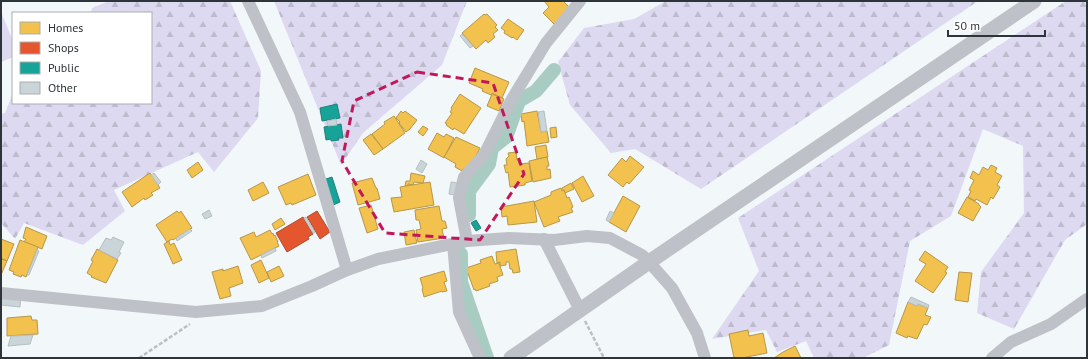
<svg xmlns="http://www.w3.org/2000/svg" width="1088" height="359" font-family="'PT Sans',sans-serif">
<defs>
<pattern id="forest-firs" width="22" height="20" patternUnits="userSpaceOnUse"><rect width="22" height="20" fill="#ddd9f0"/><path d="M5 1l3.5 6h-7zM16 11l3.5 6h-7z" fill="#bebbcf"/></pattern>
</defs>
<rect width="100%" height="100%" fill="#f2f7fa"/>
<!-- forest -->
<g fill="url(#forest-firs)">
<path d="M109 1H230L261 71 258 118 214 172 198 152 114 190 125 211 83 245 24 223 15 239 1 223V114L5 113 13 93V103H151V13H91L92 8Z"/>
<path d="M274 1H467L442 65 363 133 341 165Z"/>
<path d="M666 1H978L701 189 635 149 611 153 570 105 558 62 584 28 634 19Z"/>
<path d="M1066 1H1087V224L1065 240 1014 329 977 313 981 272 1024 213 1023 146 983 129 951 216 910 241 889 345 863 358H814L806 341 777 352 766 330 712 339 759 271 738 218Z"/>
</g>
<!-- park -->
<path fill="#ddd9f0" d="M1 12 13 41V57L1 62Z"/>
<!-- homes -->
<g fill="#f2c14e" stroke="#b79748">
<path d="M544 1H565L564 2 570 8 554 24 543 13 549 7Z"/>
<path d="M484 14 485 15 487 14 497 25 495 27 498 30 493 34 495 37 488 43 486 40 476 49 462 33Z"/>
<path d="M508 19 524 30 517 40 513 37 512 38 504 33 505 31 501 28Z"/>
<path d="M475 68 509 82 502 98 492 93 491 95 482 91 483 89 469 83Z"/>
<path d="M460 94 481 108 464 134 454 128 453 130 446 125 447 124 445 123 452 113 450 112 452 109 451 108Z"/>
<path d="M492 94 504 99 499 111 487 106Z"/>
<path d="M401 111 403 113 405 111 417 120 410 129 406 132 399 123 400 122 396 118Z"/>
<path d="M537 111 541 132 547 131 549 142 527 146 524 121 522 122 521 114Z"/>
<path d="M394 116 405 133 383 149 372 134 385 124 384 122Z"/>
<path d="M423 126 428 129 423 136 418 132Z"/>
<path d="M556 127 557 137 551 138 550 128Z"/>
<path d="M437 133 444 137 446 134 454 138 444 158 428 149Z"/>
<path d="M371 134 383 149 374 155 363 140Z"/>
<path d="M456 137 480 148 468 172 463 169 462 171 455 167 456 164 444 157Z"/>
<path d="M546 145 548 157 537 159 535 147Z"/>
<path d="M516 152 517 160H518L519 164 529 163 532 181 525 183V185L510 187 508 172 506 173 504 165H507L506 159 509 156 508 153Z"/>
<path d="M630 156 644 167 629 184 627 182 623 187 608 175 622 158 626 162Z"/>
<path d="M547 157 549 166H547V170L550 169 551 178 533 182 529 161Z"/>
<path d="M198 162 203 170 192 178 187 170Z"/>
<path d="M991 165 997 168 995 172 1002 176 997 185 1000 187 993 199 991 197 987 205 976 199 975 201 968 197 971 191 969 190 974 180 970 178 973 171 979 175 983 167 988 170Z"/>
<path d="M150 173 160 188 151 193 153 195 145 200 144 198 132 207 122 192Z"/>
<path d="M411 173 425 176 423 183 414 182 413 185 408 184V186H405L406 181H410Z"/>
<path d="M308 174 316 195 292 205 291 203 286 205 278 187Z"/>
<path d="M583 176 594 196 582 202 572 183Z"/>
<path d="M372 178 376 188H377L380 199 358 205 352 183Z"/>
<path d="M263 182 269 193 253 201 248 190Z"/>
<path d="M430 182 434 205 394 212 391 198 402 197 400 187Z"/>
<path d="M571 183 574 189 565 193 562 188Z"/>
<path d="M561 188 562 191 564 190 567 198 569 197 573 207 571 208 573 212 558 217 560 221 544 227 534 202 551 195V192Z"/>
<path d="M623 196 640 206 626 232 609 222Z"/>
<path d="M967 197 979 204V205L981 207 973 221 958 213Z"/>
<path d="M534 201 537 222 508 225 507 216 502 217 501 207Z"/>
<path d="M371 205 378 229 367 233 359 208Z"/>
<path d="M439 206 442 221H445L447 228 442 229 444 238 418 242 416 230 421 229 419 220H416L415 210Z"/>
<path d="M177 211 179 213 181 211 192 228 173 240 172 239 167 242 156 225Z"/>
<path d="M281 218 285 224 275 230 272 224Z"/>
<path d="M26 227 47 236 42 249 24 242 26 239 23 238Z"/>
<path d="M270 230 272 234 273 233 274 236 275 235 278 242H277L279 246 251 260 240 238 254 232 256 237Z"/>
<path d="M414 230 417 243 406 245 404 232Z"/>
<path d="M1 239 14 244 7 261 1 258Z"/>
<path d="M20 240 38 247 26 277 22 275 21 277 13 274 14 272 9 270Z"/>
<path d="M169 241 170 245 174 243 182 260 173 264 164 244Z"/>
<path d="M97 249 118 260 106 283 91 277 92 276 87 273 93 261 91 260Z"/>
<path d="M516 249 520 272 513 273 512 269H510L509 262H506V265L500 266V262L497 263 496 252Z"/>
<path d="M925 251 948 267 945 272 947 273 933 293 915 281 926 264 919 260Z"/>
<path d="M492 256 495 264 499 263 503 275 497 277 498 281 489 284 490 286 476 291 475 289 474 290 466 268 481 263 480 260Z"/>
<path d="M1 259 7 261 1 275Z"/>
<path d="M261 260 269 278 259 283 251 265Z"/>
<path d="M238 266 243 283 229 288 231 296 220 299 212 272 223 269V271Z"/>
<path d="M279 266 284 276 271 282 267 272Z"/>
<path d="M444 271 447 281 444 282 447 291 442 292V291L424 297 422 289 423 288 420 278Z"/>
<path d="M959 272 972 273 968 302 955 300Z"/>
<path d="M908 302 917 306 918 304 928 308 925 315 931 317 927 325 924 324 917 339 908 336 907 338 896 333Z"/>
<path d="M31 316 32 320H37L38 334 7 336V318Z"/>
<path d="M748 330 749 336 763 333 767 353 742 358H734L729 334Z"/>
<path d="M795 346 801 358H774L783 352Z"/>
</g>
<!-- shops -->
<g fill="#e4572e" stroke="#ad4d32">
<path d="M317 211 330 232 320 239 307 217Z"/>
<path d="M303 217 313 234 308 237 309 239 287 252 276 233Z"/>
</g>
<!-- public -->
<g fill="#17a398" stroke="#1e827c">
<path d="M337 104 340 118 322 121 320 108Z"/>
<path d="M341 124 343 138H338L339 140 331 141V139L326 140 324 127Z"/>
<path d="M332 177 340 202 331 206 320 181Z"/>
<path d="M476 220 481 228 476 231 471 223Z"/>
</g>
<g fill="none" stroke-linecap="round" stroke-linejoin="round">
<!-- canal -->
<g stroke="#a8ccc2" stroke-width="14">
<path d="M469 215V191L489 164 492 148 506 137 519 101 536 91 554 70"/>
<path d="M461 254V282L487 358"/>
</g>
</g>
<!-- building -->
<g fill="#c9d5d8" stroke="#b7bec0">
<path d="M462 34 473 46 470 48 460 36Z"/>
<path d="M544 111 547 131 541 132 538 112Z"/>
<path d="M336 119 337 125 328 126 327 121Z"/>
<path d="M421 160 427 164 422 173 416 169Z"/>
<path d="M154 173 161 182 158 185 151 175Z"/>
<path d="M451 182 460 183 458 196 449 194Z"/>
<path d="M209 210 212 216 205 219 202 214Z"/>
<path d="M610 211 614 213 609 222 606 220Z"/>
<path d="M306 217 315 232 313 233 304 218Z"/>
<path d="M190 229 192 231 177 241 176 238Z"/>
<path d="M113 237 124 242 119 252 121 253 117 259 99 250 106 238 111 240Z"/>
<path d="M275 248 276 251 262 258 261 255Z"/>
<path d="M37 250 39 251 29 275H27Z"/>
<path d="M1 294 21 296 20 307 1 305Z"/>
<path d="M911 297 929 305 928 308 918 304 917 306 908 302Z"/>
<path d="M33 335 30 344 8 346 11 336Z"/>
</g>
<g fill="none" stroke-linecap="round" stroke-linejoin="round">
<!-- path -->
<g stroke="#bcbfc3" stroke-width="2.5" stroke-dasharray="4 2" stroke-linecap="butt">
<path d="M585 321 604 358"/>
<path d="M139 358 190 324"/>
</g>
<!-- minor -->
<g stroke="#bec1c7" stroke-width="12">
<path d="M248 1 300 112 347 270"/>
<path d="M544 239 580 310"/>
<path d="M467 241 459 198 464 177 484 155 512 99 546 43 580 1"/>
<path d="M453 244 459 312 480 358"/>
<path d="M1 293 196 312 262 306 312 286 347 270 378 259 467 241 509 238 554 240 587 236 610 238 642 255 649 262 672 288 697 333 705 358"/>
<path d="M992 358 1011 342 1051 324 1087 299"/>
</g>
<!-- tertiary -->
<path stroke="#bec1c7" stroke-width="15" d="M511 358 649 262 1034 1"/>
</g>
<!-- marked area -->
<path fill="none" stroke="#c2185b" stroke-width="3" stroke-dasharray="8 5" stroke-linejoin="round" d="M417 72 493 83 524 174 480 240 385 233 342 161 354 101Z"/>
<!-- border -->
<rect width="1088" height="359" fill="none" stroke="#2d353b" stroke-width="4"/>
<!-- legend -->
<rect x="12" y="12" width="140" height="92" fill="#ffffff" stroke="#abaeb1"/>
<rect x="20" y="22" width="20" height="12" fill="#f2c14e" stroke="#abaeb1"/>
<text x="48" y="32" font-size="12" fill="#2d353b">Homes</text>
<rect x="20" y="42" width="20" height="12" fill="#e4572e" stroke="#abaeb1"/>
<text x="48" y="52" font-size="12" fill="#2d353b">Shops</text>
<rect x="20" y="62" width="20" height="12" fill="#17a398" stroke="#abaeb1"/>
<text x="48" y="72" font-size="12" fill="#2d353b">Public</text>
<rect x="20" y="82" width="20" height="12" fill="#c9d5d8" stroke="#abaeb1"/>
<text x="48" y="92" font-size="12" fill="#2d353b">Other</text>
<!-- scale -->
<path d="M948 30v6h97v-6" fill="none" stroke="#2d353b" stroke-width="2"/>
<text x="954" y="30" font-size="12" fill="#2d353b" stroke="#ffffff" stroke-width="3" paint-order="stroke">50 m</text>
</svg>
